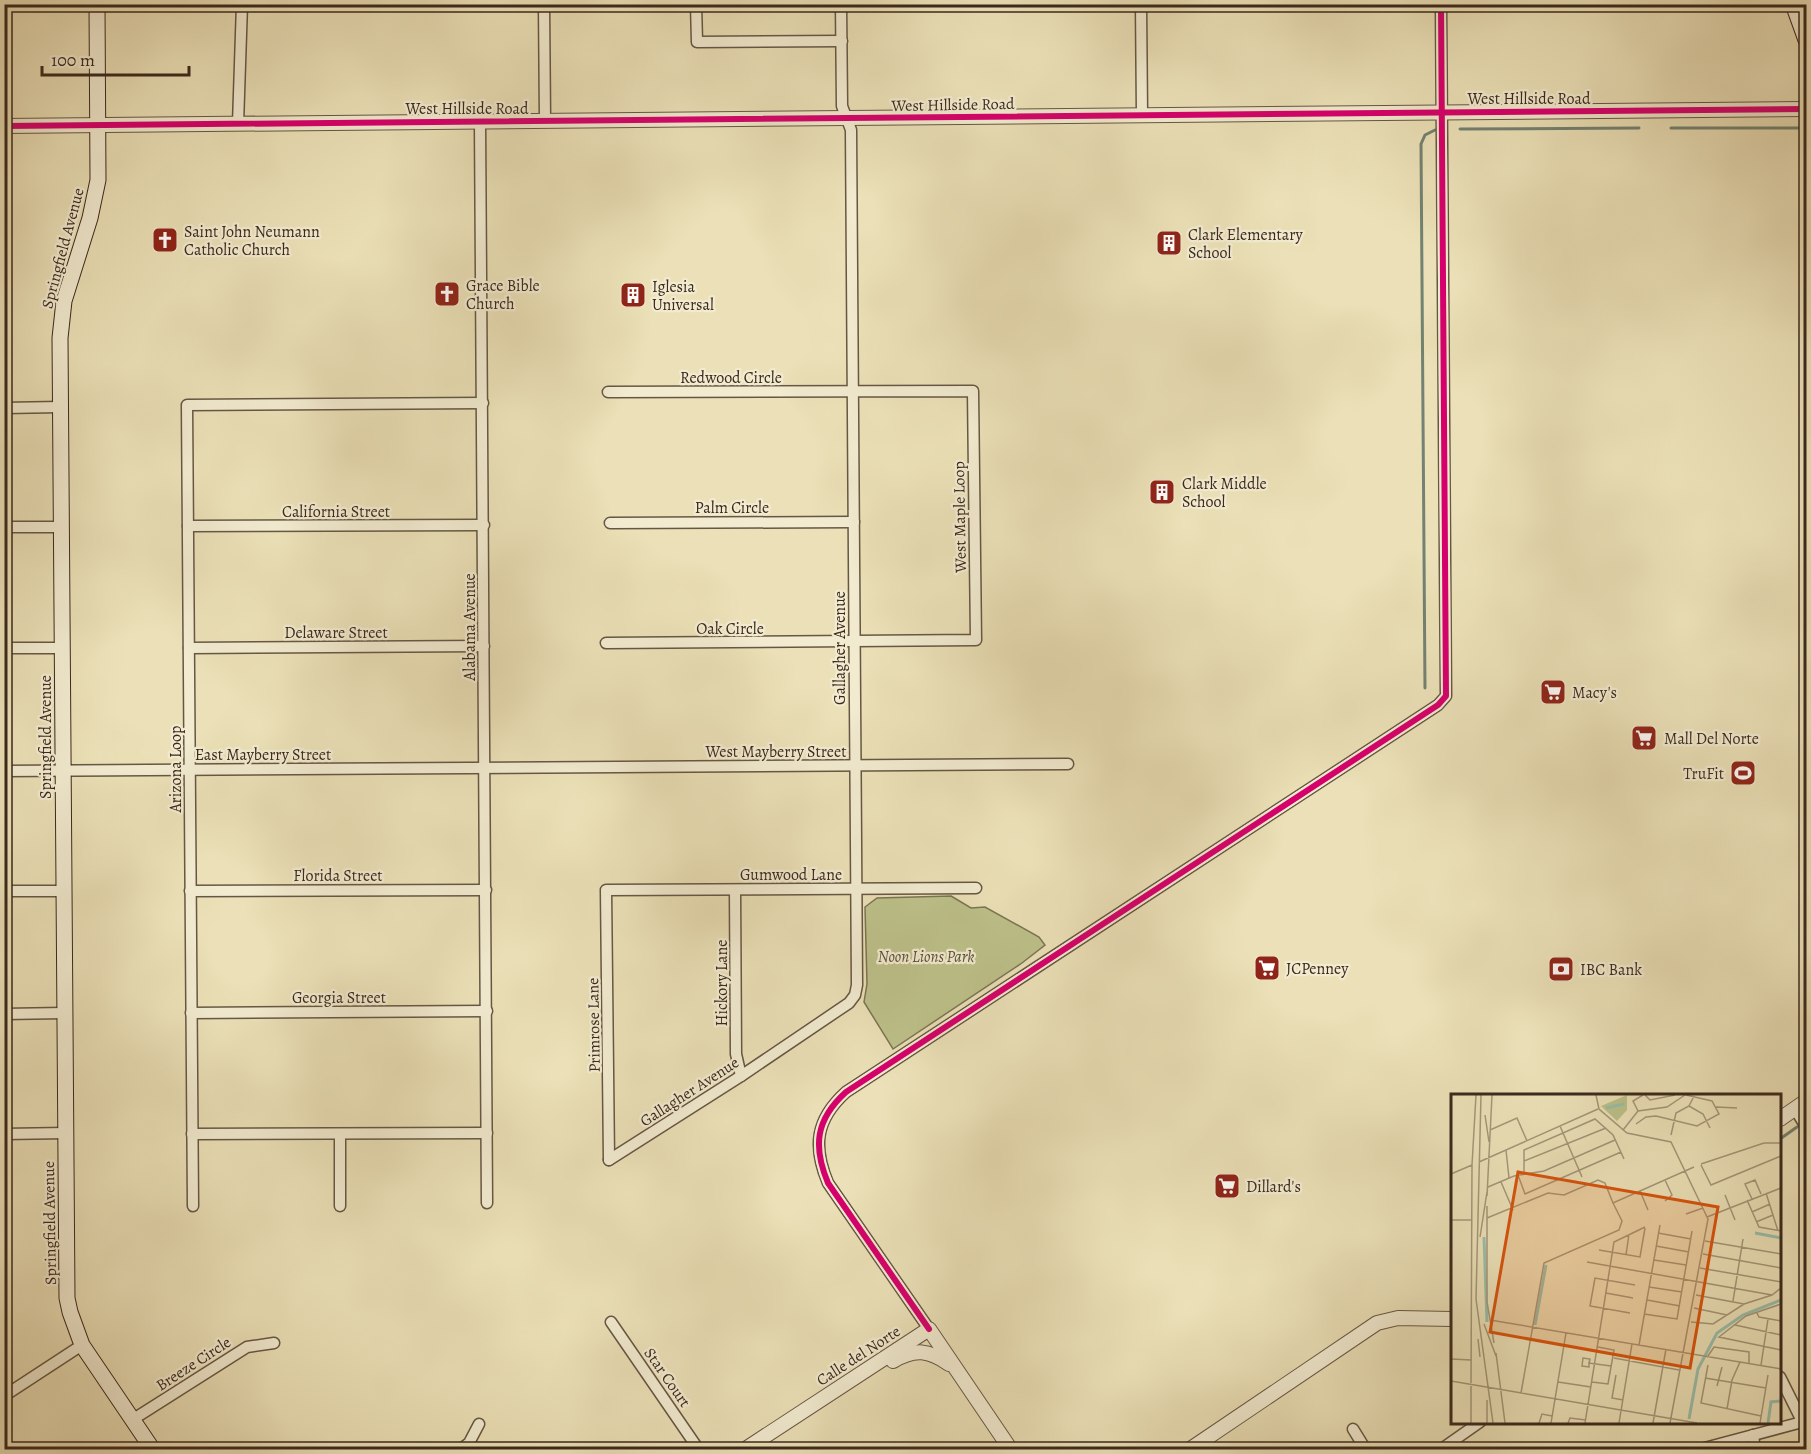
<svg xmlns="http://www.w3.org/2000/svg" width="1811" height="1454" font-family="Alegreya,serif">
<rect width="100%" height="100%" fill="#ebe0b7"/>
<filter id="stains"><feTurbulence type="fractalNoise" baseFrequency=".00333" numOctaves="4"/><feColorMatrix values="0 0 0 0 .2 0 0 0 0 .09 0 0 0 0 .02 0 0 0 .5 -.17"/></filter>
<radialGradient id="worn" r=".72"><stop offset=".6" stop-color="#630" stop-opacity="0"/><stop offset="1" stop-color="#630" stop-opacity=".3"/></radialGradient>
<!-- green -->
<path fill="#bdc18a" stroke="#7c7554" stroke-width="1.5" d="M951 896 971 908 985 907 1039 937 1045 945 1022 963 893 1049 864 1002 867 984 865 907 877 898Z"/>
<g fill="none" stroke-linecap="round" stroke-linejoin="round">
<!-- stream -->
<g stroke="#738272" stroke-width="3">
<path d="M1671 128H1806"/>
<path d="M1460 129 1639 128"/>
<path d="M1425 688 1421 144 1425 135 1435 130"/>
<path d="M1780 1139 1797 1127"/>
</g>
<!-- minor casing -->
<g stroke="#665744" stroke-width="13">
<g id="minor">
<path d="M544 4 545 121"/>
<path d="M696 4 697 42 842 41"/>
<path d="M1141 4 1142 115"/>
<path d="M480 122 487 1203"/>
<path d="M238 124 242 4"/>
<path d="M4 408 60 407"/>
<path d="M610 523 854 522"/>
<path d="M188 526 484 525"/>
<path d="M4 527H61"/>
<path d="M606 643 976 640 973 391 608 392"/>
<path d="M4 648H62"/>
<path d="M189 648 484 646"/>
<path d="M4 771 1068 764"/>
<path d="M735 890 736 1054 741 1076"/>
<path d="M4 891H64"/>
<path d="M190 891 486 890"/>
<path d="M191 1013 487 1011"/>
<path d="M4 1014 64 1013"/>
<path d="M1795 1109 1806 1127"/>
<path d="M4 1134 66 1133"/>
<path d="M192 1134 487 1133"/>
<path d="M340 1134V1206"/>
<path d="M609 1160 741 1076 849 1003 855 995 857 985 851 130 842 106 841 4"/>
<path d="M609 1160 606 890 976 888"/>
<path d="M193 1206 187 405 483 403"/>
<path d="M611 1322 699 1450"/>
<path d="M929 1329 828 1183C813 1147 815 1120 846 1092L1438 705 1446 696 1441 4"/>
<path d="M1780 1377 1803 1423"/>
<path d="M4 1396 82 1345"/>
<path d="M132 1420 247 1347 274 1343"/>
<path d="M1353 1429 1366 1450"/>
<path d="M1753 1435 1755 1450"/>
<path d="M460 1450 469 1443 479 1424"/>
<path d="M1440 1450 1480 1422"/>
<path d="M1697 1450 1806 1421"/>
</g>
</g>
<!-- tertiary casing -->
<g stroke="#665744" stroke-width="16">
<g id="tertiary">
<path d="M4 126 1806 109"/>
<path d="M1780 1119 1806 1101"/>
<path d="M893 1361C915 1348 929 1350 949 1364"/>
<path d="M744 1450 929 1329 1011 1450"/>
<path d="M1189 1450 1377 1323 1398 1318 1452 1319"/>
</g>
</g>
<!-- secondary casing -->
<g stroke="#3a291d" stroke-width="17">
<g id="secondary">
<path d="M97 4 98 180 90 218 64 301 60 338 67 1298 70 1312 82 1345 153 1450"/>
<path d="M1793 4 1806 40"/>
</g>
</g>
<!-- minor -->
<use href="#minor" stroke="#f2ebd0" stroke-width="10"/>
<!-- tertiary -->
<use href="#tertiary" stroke="#f2ebd0" stroke-width="14"/>
<!-- secondary -->
<use href="#secondary" stroke="#f2ebd0" stroke-width="15"/>
<!-- cycleway casing -->
<g stroke="#f2ebd0" stroke-width="10">
<g id="cycleway">
<path d="M4 126 1806 109"/>
<path d="M929 1329 828 1183C813 1147 815 1120 846 1092L1438 705 1446 696 1441 4"/>
</g>
</g>
<!-- cycleway -->
<use href="#cycleway" stroke="#d6006c" stroke-width="6"/>
</g>
<!-- icons -->
<defs>
<g id="church-square" transform="scale(1.35)"><rect x="-9" y="-9" width="18" height="18" rx="4" fill="#8f2418" stroke="#f2ebd0"/><path d="M-1.2-6h2.4v3.5h3.3v2.4h-3.3V6h-2.4V-.1h-3.3v-2.4h3.3Z" fill="#fff"/></g>
<g id="building-square" transform="scale(1.35)"><rect x="-9" y="-9" width="18" height="18" rx="4" fill="#8f2418" stroke="#f2ebd0"/><path d="M-4-6H4V6H1V3H-1V6H-4ZM-2.5-4.3h1.7v1.8h-1.7ZM.8-4.3h1.7v1.8H.8ZM-2.5-1h1.7V.8h-1.7ZM.8-1h1.7V.8H.8Z" fill="#fff"/></g>
<g id="supermarket-square" transform="scale(1.35)"><rect x="-9" y="-9" width="18" height="18" rx="4" fill="#8f2418" stroke="#f2ebd0"/><path d="M-6-5.5h2.5l.6 2H6L4.5 2H-2.5L-4.4-4H-6ZM-1.5 3.2a1.3 1.3 0 1 0 .1 0ZM3 3.2a1.3 1.3 0 1 0 .1 0Z" fill="#fff"/></g>
<g id="stadium-square" transform="scale(1.35)"><rect x="-9" y="-9" width="18" height="18" rx="4" fill="#8f2418" stroke="#f2ebd0"/><path d="M0-5a6.5 5 0 1 0 0 10a6.5 5 0 1 0 0-10ZM-3.5-1.8h7v3.6h-7Z" fill="#fff"/></g>
<g id="bank-square" transform="scale(1.35)"><rect x="-9" y="-9" width="18" height="18" rx="4" fill="#8f2418" stroke="#f2ebd0"/><path d="M-6-4H6V4H-6ZM0-2.3a2.3 2.3 0 1 0 0 4.6a2.3 2.3 0 1 0 0-4.6Z" fill="#fff"/></g>
</defs>
<g fill-rule="evenodd">
<use href="#church-square" x="165" y="240"/>
<use href="#building-square" x="1169" y="243"/>
<use href="#church-square" x="447" y="294"/>
<use href="#building-square" x="633" y="295"/>
<use href="#building-square" x="1162" y="492"/>
<use href="#supermarket-square" x="1553" y="692"/>
<use href="#supermarket-square" x="1644" y="738"/>
<use href="#stadium-square" x="1743" y="773"/>
<use href="#supermarket-square" x="1267" y="968"/>
<use href="#bank-square" x="1561" y="969"/>
<use href="#supermarket-square" x="1227" y="1186"/>
</g>
<g text-anchor="middle" stroke-width="4.5" stroke-linejoin="round" paint-order="stroke">
<!-- street labels -->
<g font-size="16" fill="#3a291d" stroke="#f2ebd0">
<text x="1529" y="104">West Hillside Road</text>
<text transform="translate(953 104) rotate(-1)" y="6">West Hillside Road</text>
<text x="467" y="114">West Hillside Road</text>
<text transform="translate(62 248) rotate(-75)" y="6">Springfield Avenue</text>
<text x="731" y="383">Redwood Circle</text>
<text x="732" y="513">Palm Circle</text>
<text x="336" y="517">California Street</text>
<text transform="translate(959 517) rotate(-91)" y="6">West Maple Loop</text>
<text transform="translate(469 627) rotate(-90)" y="6">Alabama Avenue</text>
<text x="730" y="634">Oak Circle</text>
<text x="336" y="638">Delaware Street</text>
<text transform="translate(839 648) rotate(-90)" y="6">Gallagher Avenue</text>
<text transform="translate(45 737) rotate(-90)" y="6">Springfield Avenue</text>
<text x="776" y="757">West Mayberry Street</text>
<text x="263" y="760">East Mayberry Street</text>
<text transform="translate(175 769) rotate(-90)" y="6">Arizona Loop</text>
<text x="791" y="880">Gumwood Lane</text>
<text x="338" y="881">Florida Street</text>
<text transform="translate(721 983) rotate(-90)" y="6">Hickory Lane</text>
<text x="339" y="1003">Georgia Street</text>
<text transform="translate(593 1025) rotate(-91)" y="6">Primrose Lane</text>
<text transform="translate(689 1091) rotate(-33)" y="6">Gallagher Avenue</text>
<text transform="translate(49 1223) rotate(-91)" y="6">Springfield Avenue</text>
<text transform="translate(858 1355) rotate(-33)" y="6">Calle del Norte</text>
<text transform="translate(193 1363) rotate(-33)" y="6">Breeze Circle</text>
<text transform="translate(668 1377) rotate(55)" y="6">Star Court</text>
</g>
<!-- poi labels -->
<g font-size="16" fill="#3a291d" stroke="#f2ebd0" text-anchor="start">
<text x="184" y="237">Saint John Neumann<tspan x="184" dy="18">Catholic Church</tspan></text>
<text x="1188" y="240">Clark Elementary<tspan x="1188" dy="18">School</tspan></text>
<text x="466" y="291">Grace Bible<tspan x="466" dy="18">Church</tspan></text>
<text x="652" y="292">Iglesia<tspan x="652" dy="18">Universal</tspan></text>
<text x="1182" y="489">Clark Middle<tspan x="1182" dy="18">School</tspan></text>
<text x="1572" y="698">Macy's</text>
<text x="1664" y="744">Mall Del Norte</text>
<text x="1724" y="779" text-anchor="end">TruFit</text>
<text x="1286" y="974">JCPenney</text>
<text x="1580" y="975">IBC Bank</text>
<text x="1246" y="1192">Dillard's</text>
</g>
<!-- park labels -->
<g font-size="16" font-style="italic" fill="#5b4f38" stroke="#f2ebd0">
<text x="926" y="962">Noon Lions Park</text>
</g>
</g>
<!-- overview -->
<g transform="translate(1451 1094)">
<rect width="330" height="330" fill="#ebe0b7"/>
<path d="M176 1V16L166 27 150 12Z" fill="#bdc18a"/>
<path fill="none" stroke="#99beaa" stroke-width="3" d="M155 14 173 10M304 139 330 144M33 143 36 228M84 231 95 171M238 325 247 275 266 239 292 221 330 206M317 329 320 308 330 307"/>
<path fill="none" stroke="#a49779" stroke-width="1.5" d="M30 1 25 205 42 329M145 1 148 15 176 39 220 48 257 125 219 329M194 1 199 6 224 1M238 12 252 20 259 34M265 13 286 14M187 17 182 7 192 1M34 21 38 48M185 30 195 23 205 22 246 32 268 20 261 7 235 1M109 32 131 83M39 36 66 24 76 47M172 36 187 17 216 13 234 1M220 41 225 19 238 12 243 2M55 56 58 84M73 67 155 34M28 68 147 15M250 70 313 49H330M250 71 260 91 330 62M0 80 21 71M67 81 74 100 170 58M73 81V56L144 25 162 41 173 65M214 86 221 101 214 107M50 88 62 116M37 93 63 82 93 77 164 46M189 97 197 116M315 99 327 137M274 101 284 126M36 102 41 1M301 105 294 90 304 86 310 100M296 106 308 133 330 137M36 112V208L43 249M301 118 319 110M235 120 252 114M256 123 330 94M36 124 97 99 113 101 147 86 154 89 162 109 243 73M0 126H20M305 128 322 121M207 139 240 145M29 143 36 98M254 147 330 160M205 152 238 158M148 156 189 163 194 134M252 160 330 174M175 161 178 140M203 166 235 171M136 168 321 201M249 174 330 188M198 193 231 198M155 199 182 204M245 201 293 210M196 206 229 212M282 207 292 145M330 210 295 222 268 243 330 256M243 214 276 221M179 219 139 212 144 184 184 191M306 219 308 223 330 227M193 220 226 225 241 137M39 226 330 275M240 228 262 230 293 210 321 201 330 194M33 230 45 262M284 231 330 241M27 245 29 263M188 251 209 131M45 259 54 329M257 262 263 253 298 258V269M163 264 228 276M0 265 20 266M138 269 139 265 132 264 131 272 138 273V269L160 272M257 271 250 309 310 322M310 271 317 225M165 281 161 304 172 306M254 284 315 294M0 287 246 329M107 288 140 293M141 288 157 290 163 256 147 253M20 289 21 71 25 1M266 292 271 273M70 299 93 169 168 136 171 127 162 109M36 306V329M276 315 281 286 289 268M20 329V290M88 329 91 320 101 322M100 329 115 239M117 329 119 324 135 326M134 329 163 148 194 133M168 329 181 250M202 329 215 255M309 329 317 281"/>
<path fill="#d7540e" fill-opacity="0.15" stroke="#d7540e" stroke-width="3" d="M67 78 267 113 239 274 39 238Z"/>
<rect width="330" height="330" fill="none" stroke="#3a291d" stroke-width="3"/>
</g>
<!-- margin -->
<rect width="1811" height="1454" fill="none" stroke="#ebe0b7" stroke-width="24"/>
<rect x="6" y="6" width="1799" height="1442" fill="none" stroke="#3a291d" stroke-width="3"/>
<rect x="12" y="12" width="1787" height="1430" fill="none" stroke="#3a291d" stroke-width="1.5"/>
<!-- scale -->
<path d="M42 66v9h147v-9" fill="none" stroke="#3a291d" stroke-width="3"/>
<text x="51" y="66" font-size="18" fill="#3a291d" stroke="#f2ebd0" stroke-width="4.5" paint-order="stroke">100 m</text>
<rect width="100%" height="100%" filter="url(#stains)"/>
<rect width="100%" height="100%" fill="url(#worn)"/>
</svg>
